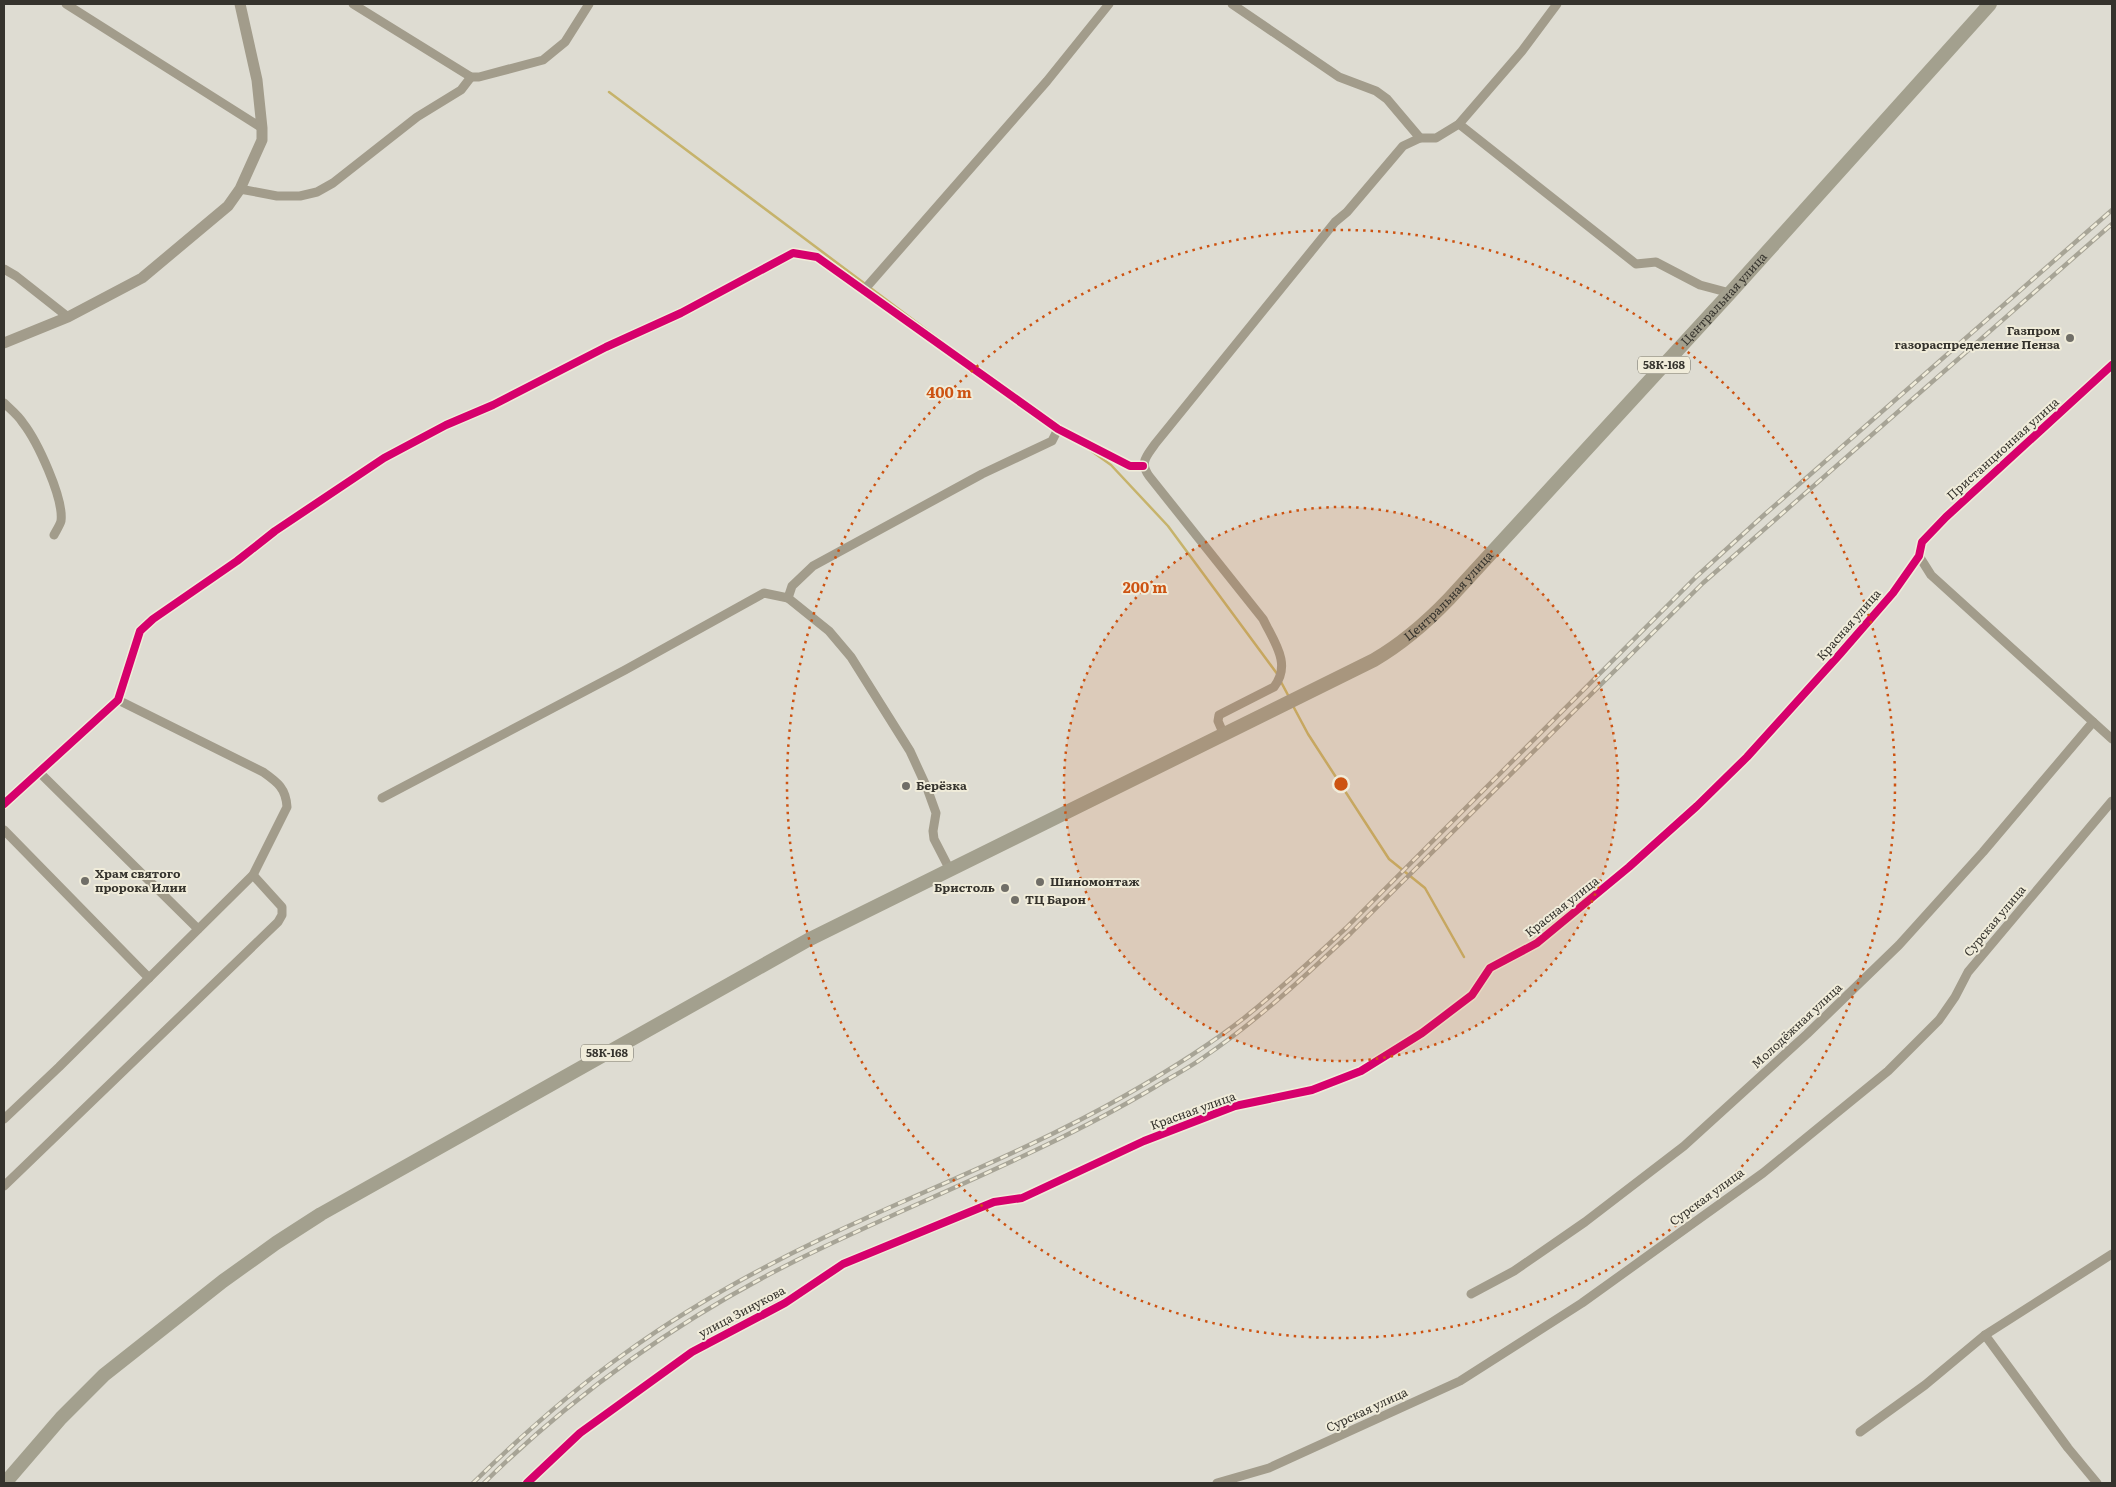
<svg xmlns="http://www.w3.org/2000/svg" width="2116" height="1487" font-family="Literata,serif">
<rect width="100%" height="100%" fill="#dedcd2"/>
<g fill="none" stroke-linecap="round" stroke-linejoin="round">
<!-- stream -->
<g stroke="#c6b36b" stroke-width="2.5">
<path d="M609 92 940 340"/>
<path d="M1090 450 1111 465 1168 526 1278 675"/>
<path d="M1280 680 1289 697"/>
<path d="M1292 704 1308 734 1389 859 1425 888 1464 957"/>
</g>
<!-- minor -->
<g stroke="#a29c8b" stroke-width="9">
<path d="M66 4 262 128"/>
<path d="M353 4 471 77H479L543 60 565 42 589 4"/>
<path d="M1232 4 1339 77 1376 91 1387 99 1420 138"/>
<path d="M1459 124 1636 264 1656 262 1700 285 1730 293"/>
<path d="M240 189 277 196H300L317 192 333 183 417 117 461 90 471 77"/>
<path d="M4 269 16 276 68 317"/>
<path d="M864 290 1047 81 1109 4"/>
<path d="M4 403C10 409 18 415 23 423 37 441 64 498 61 521 60 525 56 531 54 535"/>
<path d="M1919 556 1931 575 2112 739"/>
<path d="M1224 735 1218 721 1219 715 1274 687C1292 664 1274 642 1263 619L1149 476C1139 462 1147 456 1155 444L1335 222 1347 212 1403 146 1420 138H1436L1459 124 1522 51 1557 4"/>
<path d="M39 772 198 929"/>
<path d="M382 798 625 670 764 593 788 598"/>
<path d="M4 804 118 700 140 631 153 619 237 561 275 531 384 458 446 425 493 405 606 347 681 313 793 253 817 257 1058 429 1130 466H1143"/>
<path d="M4 830 149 978"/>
<path d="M950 870 934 839 933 831 936 813 927 788 910 751 851 657 829 631 788 598 792 586 813 566 982 474 1052 441 1058 429"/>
<path d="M4 1119 59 1067 253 875 287 807C286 788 277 782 263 772L118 700"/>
<path d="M4 1186 278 922 282 915V907L253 875"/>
<path d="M1471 1294 1514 1271 1585 1222 1684 1146 1807 1034 1899 945 1983 852 2093 722"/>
<path d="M1985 1335 2068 1448 2097 1483"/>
<path d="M1860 1432 1925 1385 1985 1335 2112 1254"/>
<path d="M527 1483 580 1433 692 1352 785 1303 843 1264 994 1202 1022 1198 1144 1141 1235 1106 1312 1090 1361 1071 1422 1033 1472 995 1490 968 1537 943 1629 867 1697 806 1747 757 1840 654 1893 593 1919 556 1922 542 1946 517 2112 365"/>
<path d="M1217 1483 1269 1468 1460 1381 1582 1303 1763 1173 1888 1071 1939 1020 1955 997 1968 972 2112 801"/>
</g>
<!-- tertiary -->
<path stroke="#a29c8b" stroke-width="11" d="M4 343 68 317 142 278 228 206 240 189 262 140V128L257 80 240 4"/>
<!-- primary -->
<path stroke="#a3a08e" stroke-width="14" id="s1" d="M5 1483 61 1418 104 1375 223 1281 276 1243 321 1214 808 940 1374 660C1403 643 1426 623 1449 599L1730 293 1990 4"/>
<!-- rail casing -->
<g stroke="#a7a496" stroke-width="4.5">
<g id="rail">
<path d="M473 1483C520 1437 570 1392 624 1354 686 1309 754 1271 823 1238 924 1190 1028 1151 1126 1095 1166 1072 1207 1047 1244 1018 1279 990 1313 959 1346 928L1697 576 1764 515 2112 210"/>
<path d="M484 1483C584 1384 700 1305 828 1245 938 1193 1051 1149 1155 1087 1171 1077 1189 1068 1204 1057 1257 1021 1304 977 1351 933L1703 583 2112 224"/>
</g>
</g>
<!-- rail -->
<use href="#rail" stroke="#f0ecda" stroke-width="2.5" stroke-dasharray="8" stroke-linecap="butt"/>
<!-- cycleway casing -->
<g stroke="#f0ecda" stroke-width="11">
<g id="cycleway">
<path d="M4 804 118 700 140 631 153 619 237 561 275 531 384 458 446 425 493 405 606 347 681 313 793 253 817 257 1058 429 1130 466H1143"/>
<path d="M527 1483 580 1433 692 1352 785 1303 843 1264 994 1202 1022 1198 1144 1141 1235 1106 1312 1090 1361 1071 1422 1033 1472 995 1490 968 1537 943 1629 867 1697 806 1747 757 1840 654 1893 593 1919 556 1922 542 1946 517 2112 365"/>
</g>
</g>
<!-- cycleway -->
<use href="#cycleway" stroke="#d6006c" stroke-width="8"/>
</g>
<!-- distance rings -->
<circle cx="1341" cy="784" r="277" fill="#cd5311" fill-opacity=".12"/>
<g fill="none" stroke="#cd5311" stroke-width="2.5" stroke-dasharray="2.5 5">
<circle cx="1341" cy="784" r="277"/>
<circle cx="1341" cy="784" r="554"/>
</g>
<!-- markers -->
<g fill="#706e67" stroke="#f0ecda" stroke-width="2">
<circle cx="2070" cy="338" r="5"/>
<circle cx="906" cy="786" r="5"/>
<circle cx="85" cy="881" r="5"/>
<circle cx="1040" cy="882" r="5"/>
<circle cx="1005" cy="888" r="5"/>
<circle cx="1015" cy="900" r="5"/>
</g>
<g text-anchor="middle" stroke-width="4" stroke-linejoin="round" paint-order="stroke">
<!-- shield labels -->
<g fill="#f0ecda" stroke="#6d6a61" stroke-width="1">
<rect x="1638" y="356.5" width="52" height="17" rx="4"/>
<rect x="581" y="1044.5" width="52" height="17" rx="4"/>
</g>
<g font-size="11" font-weight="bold" fill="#35332d">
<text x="1664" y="369">58К-168</text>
<text x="607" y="1057">58К-168</text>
</g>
<!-- street labels -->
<g font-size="12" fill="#35332d" stroke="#f0ecda">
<text dy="4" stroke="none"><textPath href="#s1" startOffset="2111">Центральная улица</textPath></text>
<text transform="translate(2003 449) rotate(-42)" y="4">Пристанционная улица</text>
<text dy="4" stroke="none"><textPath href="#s1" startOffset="1706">Центральная улица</textPath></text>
<text transform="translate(1849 625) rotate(-49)" y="4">Красная улица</text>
<text transform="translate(1562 907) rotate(-38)" y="4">Красная улица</text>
<text transform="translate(1995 921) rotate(-50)" y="4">Сурская улица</text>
<text transform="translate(1797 1026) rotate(-43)" y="4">Молодёжная улица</text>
<text transform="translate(1193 1111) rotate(-20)" y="4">Красная улица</text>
<text transform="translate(1707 1197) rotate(-36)" y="4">Сурская улица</text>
<text transform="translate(742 1312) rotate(-28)" y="4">улица Зинукова</text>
<text transform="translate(1367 1410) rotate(-25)" y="4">Сурская улица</text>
</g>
<!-- poi labels -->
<g font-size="12" font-weight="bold" fill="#35332d" stroke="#f0ecda" text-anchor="start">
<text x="2060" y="335" text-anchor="end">Газпром<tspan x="2060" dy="14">газораспределение Пенза</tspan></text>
<text x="916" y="790">Берёзка</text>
<text x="95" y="878">Храм святого<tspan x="95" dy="14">пророка Илии</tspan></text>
<text x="1050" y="886">Шиномонтаж</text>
<text x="995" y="892" text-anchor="end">Бристоль</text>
<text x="1025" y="904">ТЦ Барон</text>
</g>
</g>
<circle cx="1341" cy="784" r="8" fill="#cd5311" stroke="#f0ecda" stroke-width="2.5"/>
<g font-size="15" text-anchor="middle" font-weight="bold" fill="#cd5311" stroke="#f0ecda" stroke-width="4" stroke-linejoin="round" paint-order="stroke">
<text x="949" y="398">400 m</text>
<text x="1145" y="593">200 m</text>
</g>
<!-- border -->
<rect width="2116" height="1487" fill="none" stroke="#35332d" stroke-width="10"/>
</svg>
